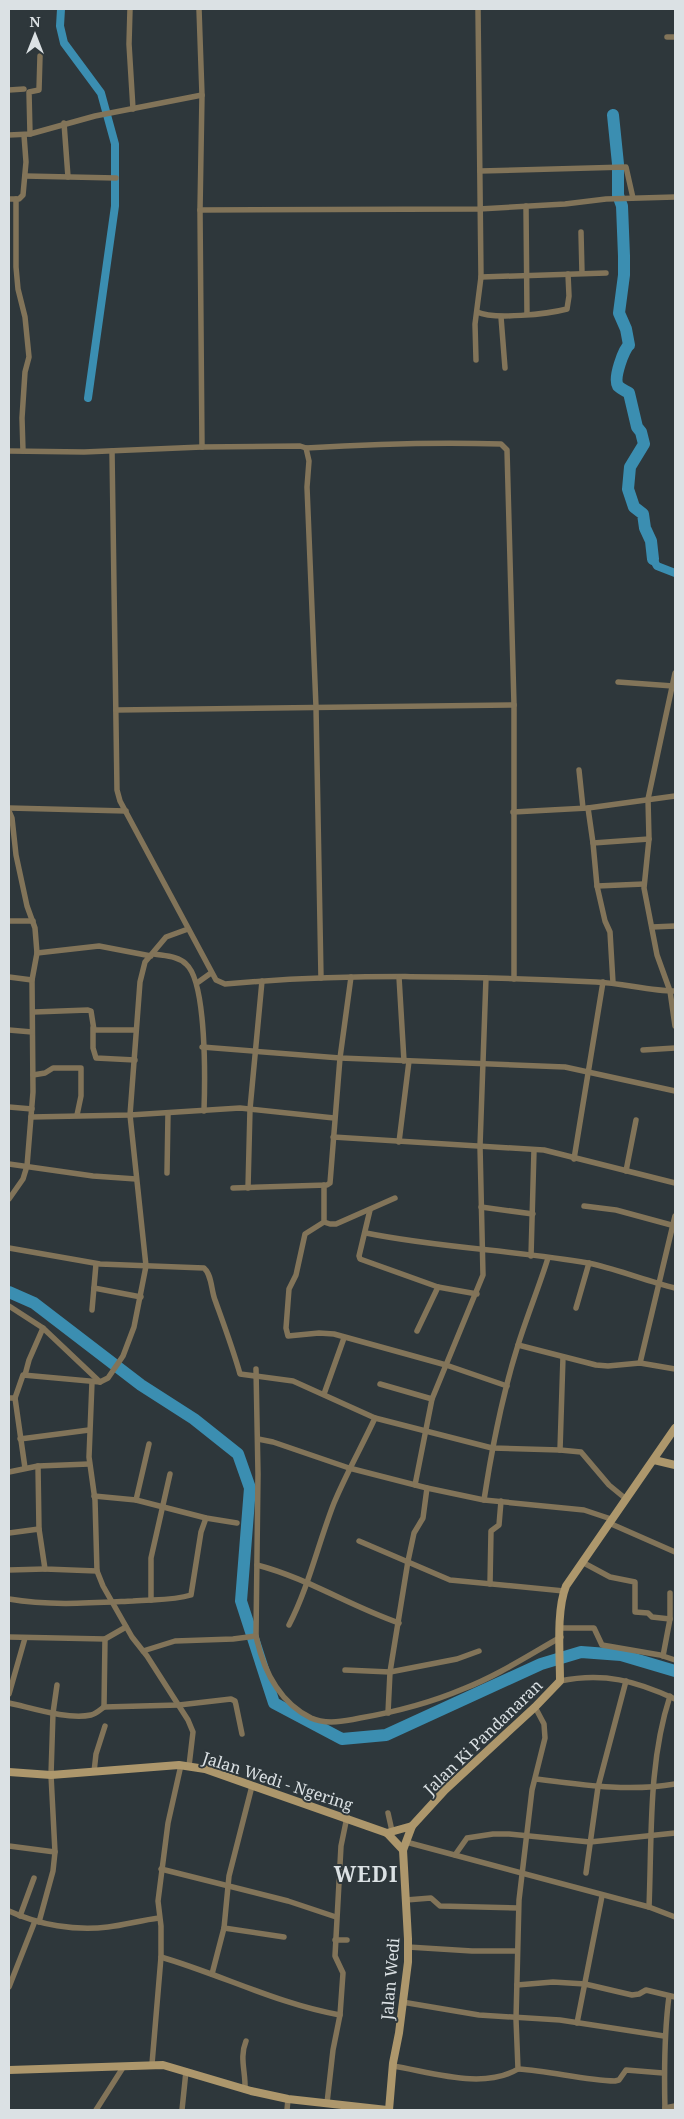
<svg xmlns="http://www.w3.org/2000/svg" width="684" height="2119" font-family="'Noto Serif',serif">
<rect width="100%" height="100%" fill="#2e373b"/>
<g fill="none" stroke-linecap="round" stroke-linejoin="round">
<!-- canal -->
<g stroke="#3b8eb1" stroke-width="8">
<path d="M61 9 60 26 64 43 101 93 115 144V206L88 398"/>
<path d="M653 559 657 566 675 573"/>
</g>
<!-- river -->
<g stroke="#3b8eb1" stroke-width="12">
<path d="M613 115 618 164V195L622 206 624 256V275L619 313 626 329 629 345C624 349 613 378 618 386 621 389 626 391 629 393L637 427 641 432 644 444 630 467 628 489 634 507 643 514 645 528 651 541 653 559"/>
<path d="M9 1292 34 1303 141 1385 194 1419 238 1454 250 1488 241 1601 274 1703 342 1739 386 1735 541 1664 581 1652 621 1655 675 1671"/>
</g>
<!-- street -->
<g stroke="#827459" stroke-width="5.5">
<path d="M130 9 129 44 133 109"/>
<path d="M199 9 202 95 200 210 202 447 300 446 306 448C371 444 436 442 501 444L507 450 514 705V979"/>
<path d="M667 37H675"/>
<path d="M9 90 24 89"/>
<path d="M64 123 68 177"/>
<path d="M30 134 29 92 39 90 40 56"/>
<path d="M9 135 30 134 95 116 202 95"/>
<path d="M480 171 626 167 633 198"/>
<path d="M25 176 116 178"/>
<path d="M9 199H19L23 195 26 162 24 135"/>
<path d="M16 199V267L18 289 25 317 29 357 25 372 22 418 23 451"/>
<path d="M526 206 527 314"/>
<path d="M200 210 479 209 565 204 606 199 675 197"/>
<path d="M581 232 582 273"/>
<path d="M481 277 606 273"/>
<path d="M477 312C494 320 548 314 567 309L569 296 568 274"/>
<path d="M501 317 505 368"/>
<path d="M476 360 475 324 481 277 478 9"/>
<path d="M306 448 309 461 307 487 316 707 321 978"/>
<path d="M9 451 84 452 202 447"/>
<path d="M112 451 117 790 120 801 216 980 225 984C348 973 473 976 596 982 623 983 649 991 675 991"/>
<path d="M675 673 648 799 649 839 644 888 657 955 670 991 675 1026"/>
<path d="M618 682 673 686"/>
<path d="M116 710 514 705"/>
<path d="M579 770 583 808"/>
<path d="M9 808 126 811"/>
<path d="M588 808 593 843 597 886 605 921 610 932 613 983"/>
<path d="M9 811 12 818 16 855 27 906 35 928 37 953 32 980 33 1092 27 1166 23 1179 9 1199"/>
<path d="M513 812 588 808 675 796"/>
<path d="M593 843 649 839"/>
<path d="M597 886 644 884"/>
<path d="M9 921H33"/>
<path d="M652 927 675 926"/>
<path d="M37 953 99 946 151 956"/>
<path d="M154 954C165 956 178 956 186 964 207 982 205 1082 204 1111"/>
<path d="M9 977 32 980"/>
<path d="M399 977 404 1061"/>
<path d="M197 983 211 973"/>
<path d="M34 1012 88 1010 91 1011 94 1030H136"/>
<path d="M93 1028V1048L96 1058 135 1060"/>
<path d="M9 1030 32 1032"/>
<path d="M202 1047 340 1058 565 1067 675 1091"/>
<path d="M643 1050 675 1048"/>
<path d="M33 1075 45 1073 53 1068H81V1096L77 1115"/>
<path d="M9 1107 32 1109"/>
<path d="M31 1117 130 1115 240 1108 334 1118"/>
<path d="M333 1137 544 1150 675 1183"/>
<path d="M399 1142 409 1061"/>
<path d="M574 1159 603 982"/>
<path d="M9 1164 93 1176 136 1179"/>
<path d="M626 1171 636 1120"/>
<path d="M167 1173 168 1113"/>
<path d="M324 1185V1222L305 1234 296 1275 289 1289 286 1328 288 1336 319 1333 334 1334 446 1365 507 1386"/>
<path d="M233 1188 327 1185 330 1183 340 1058 351 977"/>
<path d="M248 1188 250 1109 262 981"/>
<path d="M584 1206 616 1210 675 1226"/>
<path d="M481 1207 533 1214"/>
<path d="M370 1210 359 1256 360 1259 438 1287 477 1294"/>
<path d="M324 1222 330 1224H336L395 1198"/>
<path d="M366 1233C439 1248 514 1250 588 1263 617 1269 646 1281 675 1288"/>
<path d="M9 1248 100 1264 204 1268C212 1275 211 1290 215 1300 224 1325 233 1349 240 1374L293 1381 375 1418C362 1446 346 1474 334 1503 318 1544 309 1586 289 1625"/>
<path d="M531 1256 534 1150"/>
<path d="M94 1288 141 1297"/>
<path d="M9 1306 43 1328 100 1382"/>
<path d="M576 1308 589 1263"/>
<path d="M92 1310 96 1264"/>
<path d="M417 1331 438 1287"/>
<path d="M518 1345 596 1365 608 1366 640 1363 675 1369"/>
<path d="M640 1363 675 1216"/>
<path d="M256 1369 258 1474 256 1636C263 1669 279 1702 311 1718 326 1725 346 1721 360 1718 395 1712 430 1703 463 1689 497 1676 529 1655 561 1637"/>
<path d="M25 1375 29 1360 43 1328"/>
<path d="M92 1382 89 1457 95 1500 97 1571 103 1586 132 1637 147 1656 188 1720 193 1732 189 1766"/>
<path d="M380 1384 432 1399"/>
<path d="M324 1394 344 1338"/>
<path d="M9 1398H15L23 1375 100 1382 108 1378 123 1356 134 1327 146 1266 130 1115 140 982 145 962 166 937 188 929"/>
<path d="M15 1398 25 1468"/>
<path d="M375 1418 492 1448 560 1450 581 1452 609 1485 626 1499"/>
<path d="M20 1439 89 1430"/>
<path d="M258 1439 273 1442 349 1468 427 1488 484 1500 584 1510 611 1519"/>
<path d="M149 1444 136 1500 206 1518 237 1523"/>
<path d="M560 1450 563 1357"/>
<path d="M38 1466 39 1529"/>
<path d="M9 1472 38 1466 89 1464"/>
<path d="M415 1485 432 1399 483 1275 480 1146 486 978"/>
<path d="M94 1496 136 1500"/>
<path d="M484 1500C492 1447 502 1396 518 1345 527 1316 539 1287 548 1258"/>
<path d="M609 1523 675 1552"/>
<path d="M9 1533 39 1529 45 1569 97 1571"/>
<path d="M359 1541 450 1580 564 1591"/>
<path d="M582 1562 610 1577 635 1582V1612L648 1613 652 1617 670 1619 663 1656"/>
<path d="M257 1565C307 1578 350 1606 399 1623"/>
<path d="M9 1570 45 1569"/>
<path d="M490 1584 491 1531 499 1525 501 1501"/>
<path d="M9 1599C50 1606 91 1603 133 1601 153 1599 172 1601 191 1595L201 1532 206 1518"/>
<path d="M151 1600V1558L170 1474"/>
<path d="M670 1619V1593"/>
<path d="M561 1628H594L602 1645 660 1655 675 1660"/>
<path d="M9 1637 105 1639"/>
<path d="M143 1651 175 1641 233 1639 256 1636"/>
<path d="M345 1670 390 1672 457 1659 479 1651"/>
<path d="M560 1681C604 1672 636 1681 675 1699"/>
<path d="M9 1694 25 1638"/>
<path d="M9 1703C32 1708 68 1720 91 1715 96 1714 100 1710 104 1707L105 1639 126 1627"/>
<path d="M104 1707 179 1705 231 1699 235 1701 236 1705 242 1734"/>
<path d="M388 1713 390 1672 408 1561 414 1533 423 1518 427 1488"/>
<path d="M94 1772 96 1754 105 1726"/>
<path d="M536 1779C583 1785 629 1792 675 1784"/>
<path d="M388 1813 392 1831"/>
<path d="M406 1842 649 1907 675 1917"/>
<path d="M9 1846 55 1852"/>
<path d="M455 1855 467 1838 493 1834H509L590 1842 675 1833"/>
<path d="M161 1869 288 1901 336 1917"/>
<path d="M586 1873 598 1787 626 1681"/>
<path d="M406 1900 431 1898 440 1906 518 1908"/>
<path d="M649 1907C652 1837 648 1763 670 1696"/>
<path d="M9 1911C39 1925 75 1931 108 1927 125 1925 142 1920 159 1918"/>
<path d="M20 1916 34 1878"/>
<path d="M39 1922 53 1871 55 1852 51 1775 53 1713 57 1685"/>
<path d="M224 1928 284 1937"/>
<path d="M335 1940H347"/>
<path d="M408 1947 472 1951H517"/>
<path d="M161 1957C222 1975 278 2004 340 2015"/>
<path d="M212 1974 224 1928 229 1876 252 1786"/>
<path d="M517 1985 553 1982 585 1984 632 1995 639 1994 646 1990 675 1997"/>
<path d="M9 1987 35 1921"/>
<path d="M402 2002 479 2015 560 2020 664 2036"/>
<path d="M577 2023 602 1896"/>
<path d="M152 2064 161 1957V1926L158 1901 168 1823 181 1765"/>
<path d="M393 2066C431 2072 483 2090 518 2069L516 2019 519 1900 532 1790 545 1738 544 1724 535 1707"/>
<path d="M518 2069C551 2071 583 2080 615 2081L619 2080 626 2070 663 2073"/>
<path d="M245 2090C246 2072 239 2058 246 2041"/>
<path d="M327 2103 333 2050 340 2015 343 1973 335 1956 341 1846 347 1817"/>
<path d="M665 2108 675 2106"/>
<path d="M96 2110 124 2066"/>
<path d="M182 2110 186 2071"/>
<path d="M287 2110 288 2099"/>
<path d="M665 2110C664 2071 664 2035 669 1996"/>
</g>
<!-- secondary -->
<g stroke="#ad976c" stroke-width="8">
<path d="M654 1460 675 1465"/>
<path d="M9 1772 51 1775 179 1765 205 1769 387 1833 403 1850"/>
<path d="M412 1826 445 1790 535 1707 560 1681C560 1653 556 1611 566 1586L675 1428"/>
<path d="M387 1833 412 1826 403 1850 408 1939V1962L399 2033 393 2063 389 2110"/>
<path d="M9 2070 163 2065 251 2091 288 2099 387 2110"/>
</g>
</g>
<g text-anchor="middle" stroke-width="4" stroke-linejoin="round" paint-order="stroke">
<!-- street labels -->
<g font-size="16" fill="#dbe1e4" stroke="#2e373b">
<text transform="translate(483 1737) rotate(-44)" y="6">Jalan Ki Pandanaran</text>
<text transform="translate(278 1781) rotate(18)" y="6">Jalan Wedi - Ngering</text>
<text transform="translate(390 1979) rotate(-85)" y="6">Jalan Wedi</text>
</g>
<!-- district labels -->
<g font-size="21" font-weight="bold" letter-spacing="1" fill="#dbe1e4" stroke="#2e373b">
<text x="366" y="1882">WEDI</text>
</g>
</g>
<!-- border -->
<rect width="684" height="2119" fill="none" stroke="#dbe1e4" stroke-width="20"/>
<!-- north arrow -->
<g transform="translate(35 35)" stroke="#2e373b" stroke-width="4" paint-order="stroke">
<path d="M0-4L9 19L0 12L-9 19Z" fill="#dbe1e4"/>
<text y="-8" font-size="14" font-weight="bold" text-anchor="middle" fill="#dbe1e4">N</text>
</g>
</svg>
